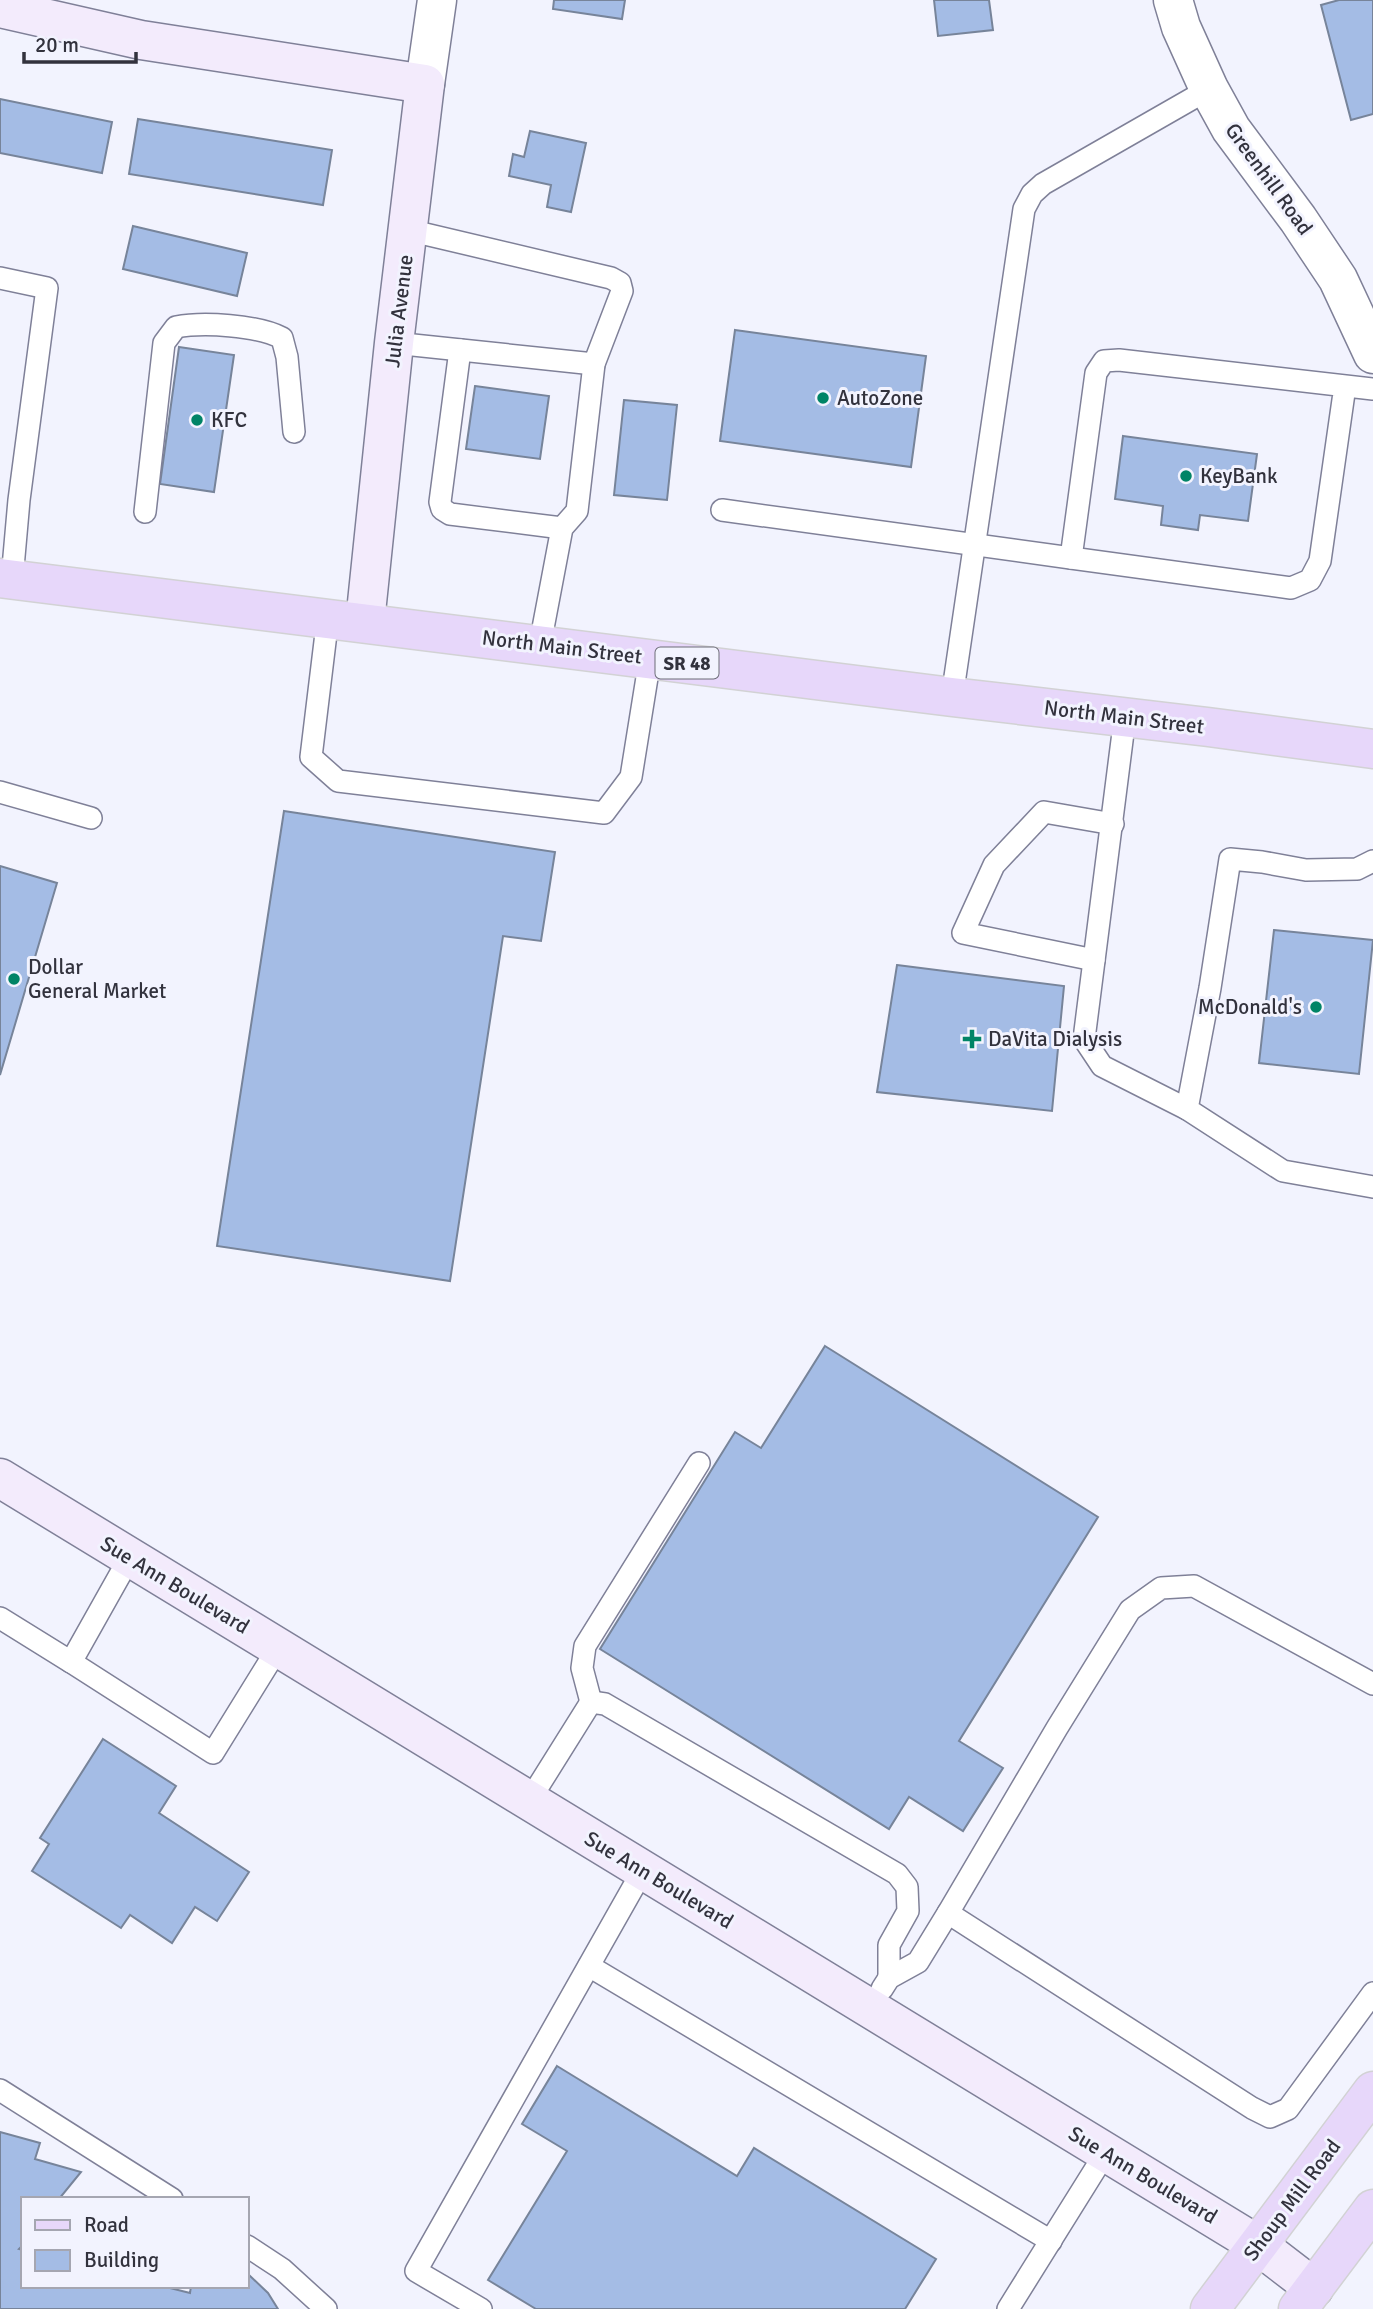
<svg xmlns="http://www.w3.org/2000/svg" width="1373" height="2309" font-family="Signika,sans-serif">
<rect width="100%" height="100%" fill="#f2f3fe"/>
<!-- building -->
<g fill="#a4bce5" stroke="#77849a" stroke-width="2">
<path d="M554 0H625L622 19 553 9Z"/>
<path d="M934 0H989L993 30 938 36Z"/>
<path d="M1339 0H1373V114L1351 120 1321 5Z"/>
<path d="M0 99 112 122 102 173 0 153Z"/>
<path d="M138 119 332 150 323 205 129 174Z"/>
<path d="M530 131 586 143 571 212 547 207 551 185 509 176 513 154 524 157Z"/>
<path d="M133 226 247 253 237 296 123 269Z"/>
<path d="M735 330 926 356 911 467 720 441Z"/>
<path d="M179 347 234 355 214 492 160 484Z"/>
<path d="M475 386 549 396 540 459 466 449Z"/>
<path d="M624 400 677 405 667 500 614 495Z"/>
<path d="M1123 436 1257 454 1248 521 1200 515 1198 530 1161 525 1163 506 1115 499Z"/>
<path d="M284 811 555 852 541 941 503 936 450 1281 217 1246Z"/>
<path d="M0 866 57 883 0 1075Z"/>
<path d="M1274 930 1373 940 1359 1074 1259 1063Z"/>
<path d="M897 965 1064 986 1052 1111 877 1092Z"/>
<path d="M825 1346 1098 1517 959 1741 1003 1768 963 1831 909 1797 889 1829 600 1649 735 1432 761 1448Z"/>
<path d="M103 1739 176 1786 159 1813 249 1872 217 1921 195 1907 172 1943 130 1915 121 1928 32 1871 49 1844 40 1838Z"/>
<path d="M557 2066 737 2176 754 2148 936 2259 905 2309H536L488 2280 567 2151 522 2124Z"/>
<path d="M0 2132 40 2143 35 2159 81 2172 59 2199H23V2245L19 2249 23 2250V2286H162L190 2293 191 2286H247V2273L268 2293 278 2309H0Z"/>
</g>
<g fill="none" stroke-linecap="round" stroke-linejoin="round">
<!-- lane casing -->
<g stroke="#7f8098" stroke-width="24">
<g id="lane">
<path d="M408 230 611 278 620 283 622 291 594 364 577 511 562 528 540 644"/>
<path d="M0 278 47 288 19 500 12 579"/>
<path d="M394 343 594 364"/>
<path d="M460 350 440 502 442 509 450 514 562 528"/>
<path d="M1345 386 1320 561 1310 580 1291 588 1071 558 1096 373 1104 361 1119 360 1373 389"/>
<path d="M722 510 1071 558"/>
<path d="M145 512 164 343 176 327C203 322 257 325 282 338L287 357 294 432"/>
<path d="M328 617 311 757 338 781 604 813 631 777 650 659"/>
<path d="M952 697 1024 209 1032 194 1043 184 1209 89"/>
<path d="M1125 717 1084 1039 1102 1066 1187 1109"/>
<path d="M0 792 91 818"/>
<path d="M1373 861 1357 869 1306 870 1262 862 1230 859 1210 988 1187 1109 1283 1171 1373 1187"/>
<path d="M1094 960 963 933 994 865 1044 812 1113 824"/>
<path d="M130 1557 71 1662 213 1753 278 1648"/>
<path d="M0 1618 71 1662"/>
<path d="M1373 1684 1194 1586 1161 1588 1130 1610 1057 1728 948 1913 1252 2108 1270 2117 1288 2109 1373 1993"/>
<path d="M591 1702 582 1668 585 1646 699 1463"/>
<path d="M529 1801 591 1702 605 1704 897 1874 907 1887 908 1911 889 1945V1978"/>
<path d="M589 1966 1051 2241"/>
<path d="M882 1989 889 1978 918 1962 948 1913"/>
<path d="M0 2090 172 2199"/>
<path d="M247 2246 282 2269 326 2309"/>
<path d="M481 2309 416 2271 643 1870"/>
<path d="M1008 2309 1106 2152"/>
</g>
</g>
<!-- street casing -->
<g stroke="#7f8098" stroke-width="41">
<g id="street">
<path d="M1173 0 1181 27 1209 89 1231 129 1298 219 1338 279 1373 354"/>
<path d="M425 84 437 0"/>
</g>
</g>
<!-- secondary casing -->
<g stroke="#7f8098" stroke-width="41">
<g id="secondary">
<path d="M0 8 141 40 425 84 394 343 365 622"/>
<path d="M0 1478 1258 2245 1314 2288"/>
</g>
</g>
<!-- primary casing -->
<g stroke="#d2d2d4" stroke-width="41">
<g id="primary">
<path d="M0 578 952 697 1208 727 1373 749"/>
<path d="M1210 2309 1373 2091"/>
<path d="M1298 2309 1373 2209"/>
</g>
</g>
<!-- lane -->
<use href="#lane" stroke="#fff" stroke-width="21"/>
<!-- street -->
<use href="#street" stroke="#fff" stroke-width="38"/>
<!-- secondary -->
<use href="#secondary" stroke="#f3ebfc" stroke-width="38"/>
<!-- primary -->
<use href="#primary" stroke="#e7d7fa" stroke-width="38"/>
</g>
<!-- markers -->
<g fill="#008466" stroke="#f2f3fe" stroke-width="2.5">
<circle cx="823" cy="398" r="7"/>
<circle cx="197" cy="420" r="7"/>
<circle cx="1186" cy="476" r="7"/>
<circle cx="14" cy="979" r="7"/>
<circle cx="1316" cy="1007" r="7"/>
<path d="M968.5 1028.5h7v7h7v7h-7v7h-7v-7h-7v-7h7z"/>
</g>
<g text-anchor="middle" stroke-width="6" stroke-linejoin="round" paint-order="stroke">
<!-- shield labels -->
<rect fill="#f2f3fe" stroke="#6c6c77" stroke-width="2" x="655.5" y="647.5" width="63" height="31" rx="5"/>
<g font-size="19" font-weight="bold" fill="#32323d">
<text x="687" y="670">SR 48</text>
</g>
<!-- street labels -->
<g font-size="21" fill="#32323d" stroke="#f2f3fe">
<text transform="translate(1269 179) rotate(54)" y="7">Greenhill Road</text>
<text transform="translate(399 311) rotate(-83)" y="7">Julia Avenue</text>
<text transform="translate(562 647) rotate(7)" y="7">North Main Street</text>
<text transform="translate(1124 717) rotate(7)" y="7">North Main Street</text>
<text transform="translate(175 1585) rotate(31)" y="7">Sue Ann Boulevard</text>
<text transform="translate(659 1880) rotate(31)" y="7">Sue Ann Boulevard</text>
<text transform="translate(1143 2175) rotate(31)" y="7">Sue Ann Boulevard</text>
<text transform="translate(1292 2200) rotate(-53)" y="7">Shoup Mill Road</text>
</g>
<!-- poi labels -->
<g font-size="21" fill="#32323d" stroke="#f2f3fe" text-anchor="start">
<text x="837" y="405">AutoZone</text>
<text x="211" y="427">KFC</text>
<text x="1200" y="483">KeyBank</text>
<text x="28" y="974">Dollar<tspan x="28" dy="24">General Market</tspan></text>
<text x="1302" y="1014" text-anchor="end">McDonald's</text>
<text x="988" y="1046">DaVita Dialysis</text>
</g>
</g>
<!-- legend -->
<rect x="21" y="2197" width="228" height="91" fill="#f2f3fe" stroke="#a5a6b1" stroke-width="2"/>
<rect x="35" y="2220" width="35" height="10" fill="#e7d7fa" stroke="#a5a6b1" stroke-width="2"/>
<text x="84" y="2232" font-size="21" fill="#32323d">Road</text>
<rect x="35" y="2250" width="35" height="21" fill="#a4bce5" stroke="#a5a6b1" stroke-width="2"/>
<text x="84" y="2267" font-size="21" fill="#32323d">Building</text>
<!-- scale -->
<path d="M24 52v10h112v-10" fill="none" stroke="#32323d" stroke-width="3.5"/>
<text x="35" y="52" font-size="21" fill="#32323d" stroke="#f2f3fe" stroke-width="5" paint-order="stroke">20 m</text>
</svg>
